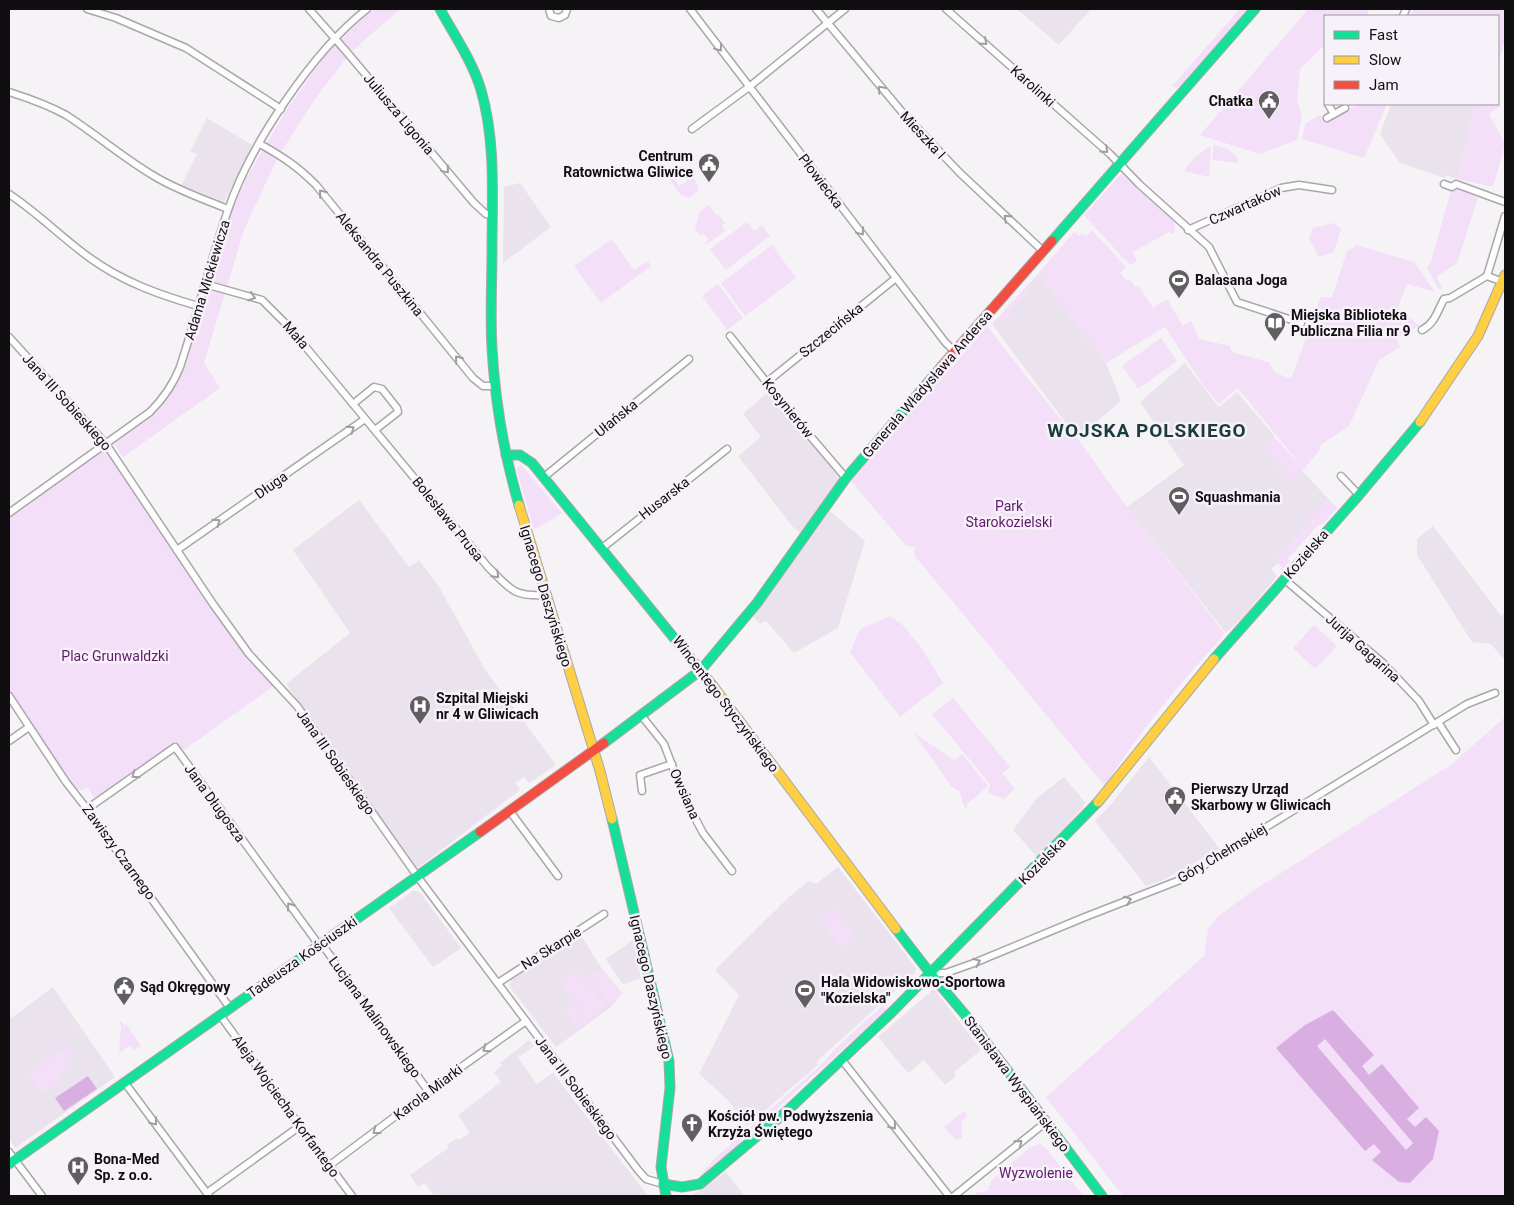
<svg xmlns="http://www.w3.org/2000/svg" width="1514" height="1205" font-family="Roboto,sans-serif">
<rect width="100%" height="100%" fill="#f6f3f7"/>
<!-- built -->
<g fill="#eae2ec">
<path d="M1017 9H1089L1090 10 1059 45Z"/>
<path d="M1391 104H1476L1457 179 1446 175 1445 178 1400 163 1380 134Z"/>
<path d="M207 118 252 145 224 202 181 185 197 154 190 151Z"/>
<path d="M520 183 551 227 503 263 504 187Z"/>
<path d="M1038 274 1106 363 1121 401 1077 438 992 324Z"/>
<path d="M1185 363 1219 407 1237 392 1274 435V438L1276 439 1304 473 1337 508 1324 523 1318 525 1271 569 1277 576 1244 616 1226 633 1127 507 1184 465 1140 402Z"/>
<path d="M769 391 841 480 802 534 793 527 738 456 761 437 743 414Z"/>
<path d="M359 500 409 567 419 560 439 587 486 671 556 765 529 783 524 777 515 783 520 790 415 870 286 684 350 633 293 550Z"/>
<path d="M830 511 865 541 838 628 794 653 766 621 760 624 753 616Z"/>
<path d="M1433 526 1501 616 1505 613V661L1491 644 1472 642 1417 555V539Z"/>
<path d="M1149 757 1220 849 1163 880 1146 886 1095 821 1108 808Z"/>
<path d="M1064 777 1086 803 1038 858 1013 830 1037 798Z"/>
<path d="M838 867 916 968 915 973 816 1062 818 1065 747 1126 728 1100 699 1074 739 995 715 970 790 896 809 881 816 884Z"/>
<path d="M413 891H417L421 894 461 948 433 967 389 908Z"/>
<path d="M581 935 601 968 622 993 611 1007 556 1047 510 987 511 979Z"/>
<path d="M633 940 641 978 624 984 621 982 606 959Z"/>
<path d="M53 987 115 1077 15 1148 9 1137V1020Z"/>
<path d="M934 989 981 1050 954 1072 956 1076 945 1085 924 1060 908 1073 878 1037Z"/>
<path d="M529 1040 534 1046 518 1058 537 1084 553 1073 648 1196H434L425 1183 418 1187 410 1175 448 1148 447 1145 457 1138 459 1140 470 1133 458 1115 501 1082 494 1072 502 1066 500 1063Z"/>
<path d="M726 1172 745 1196H692L693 1195Z"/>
</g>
<!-- green -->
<g fill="#f3dff8">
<path d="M373 9H400L351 52 315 99 278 157 244 230 204 363 220 388 123 457 114 444 159 409 177 384 185 367 232 210 249 173 286 111 321 61 340 39Z"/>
<path d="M1240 9H1248L1180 86 1176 87 1172 86Z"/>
<path d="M1308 9H1370L1366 16H1325V45L1300 69 1297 100 1302 116 1297 140 1259 154 1200 135Z"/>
<path d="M1413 9H1505V40L1498 63V16H1411Z"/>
<path d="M1358 104H1387L1364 158 1302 139 1305 124 1319 115 1330 120Z"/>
<path d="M1476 104H1495L1500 106 1489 114 1505 144 1493 187 1457 179Z"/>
<path d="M1214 145 1226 148 1238 158V163L1212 160Z"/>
<path d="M1211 146 1209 177 1184 171C1191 159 1199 153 1211 146Z"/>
<path d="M680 166 685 167 682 173 673 178 679 186 687 181 683 174 686 168 699 186 697 192 688 198 681 195 667 176Z"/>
<path d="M1121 174 1174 221 1175 231 1172 234 1169 232 1133 252 1137 261 1131 265 1124 259 1084 215Z"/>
<path d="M1456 189 1478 198 1457 263 1436 277 1443 289H1439L1427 268 1431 261 1451 191Z"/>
<path d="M708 205 716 215 718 214 725 223 722 226 725 231 706 245 705 243 709 240 704 234 701 236 695 229 699 213Z"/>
<path d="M747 222 754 231 762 225 770 236 726 270 710 249Z"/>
<path d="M1333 223 1341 228 1334 252 1319 257 1309 238 1313 228Z"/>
<path d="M1092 230 1126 267 1120 273 1127 281 1130 279 1135 287 1138 285 1153 308 1167 299 1183 326 1191 321 1199 339 1230 346 1232 352 1268 362 1276 373 1291 379 1321 297H1332L1347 251 1357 245 1414 262 1435 292 1407 284 1398 307 1419 326 1396 338 1400 347 1379 360 1349 426 1321 445 1319 451 1292 483 1263 449 1273 439H1276L1301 466 1238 388 1219 404 1203 385 1165 327 1106 363 1038 274 1074 232 1079 236 1082 233 1086 236Z"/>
<path d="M612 239 634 270 648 261 651 266 601 303 574 266Z"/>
<path d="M772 245 796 278 745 316 721 283Z"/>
<path d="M718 284 743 318 727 330 702 296Z"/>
<path d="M1029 284 1032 287 1010 312V315L1005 321 997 322 996 321Z"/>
<path d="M987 326 1049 405 1077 438 1127 507 1225 634C1181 682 1140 730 1105 786L914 555 915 547 906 546 851 481 949 365 952 368Z"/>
<path d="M1161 338 1177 361 1138 389 1122 366Z"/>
<path d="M105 449 209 606 251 663 274 686 184 750 176 742 94 798 87 787 82 790 75 789 31 725 9 689V517Z"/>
<path d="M521 465 562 513 534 530 516 468Z"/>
<path d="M1328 498 1337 508 1324 523 1318 525 1288 559 1290 561 1283 569 1276 561V558Z"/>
<path d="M890 616 904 626 911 636 919 644 943 683 900 717 850 652 860 629Z"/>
<path d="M1314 625 1337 646 1315 669 1293 648Z"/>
<path d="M953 698 1010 767 1002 773 1015 789 1004 799 988 793 990 784 932 714Z"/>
<path d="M1505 717V1196H1123L1046 1097 1204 956 1208 929 1217 917 1251 892 1452 764Z"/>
<path d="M914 733 954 760 962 754 988 786 967 804V809L963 804 960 792 951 786Z"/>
<path d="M835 908 856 938 841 949 819 919Z"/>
<path d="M601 968 622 993 611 1007 589 977Z"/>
<path d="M578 969 606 1007 587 1020 560 983Z"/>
<path d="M574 1003 587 1022 577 1029 564 1011Z"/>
<path d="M883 1005 886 1010 740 1142V1146L738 1148 719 1160 698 1178 714 1159 821 1065 835 1049Z"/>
<path d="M121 1021 124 1025 126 1024 141 1046 134 1050 130 1045 119 1053 121 1026 119 1023Z"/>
<path d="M68 1045 74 1053 58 1084 41 1093 30 1078 31 1072Z"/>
<path d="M963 1112H966L967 1115 962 1122V1137L957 1141 944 1127Z"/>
<path d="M1040 1144 1047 1149 1083 1196H975L974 1195 978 1192 988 1191 991 1181 1030 1147Z"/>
</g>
<!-- water -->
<g fill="#d9afe2" fill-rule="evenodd">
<path d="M1333 1010 1374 1055 1362 1066 1369 1075 1382 1064 1419 1108 1407 1119 1415 1127 1426 1117 1439 1131 1433 1159 1410 1183 1399 1182 1372 1160 1381 1152 1374 1144 1365 1151 1276 1048 1305 1025ZM1325 1039 1413 1143 1406 1150 1317 1046Z"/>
<path d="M88 1076 97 1089 64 1111 55 1098Z"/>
</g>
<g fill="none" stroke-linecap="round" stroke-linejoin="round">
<!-- street casing -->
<g stroke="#aaa7aa" stroke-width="9">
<g id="street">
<path d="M87 9 116 18 186 48 281 109"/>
<path d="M309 9 345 50 474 203 486 214 492 215"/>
<path d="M549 9 551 16 559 18 565 15 567 9"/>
<path d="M690 9 945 342 954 351"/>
<path d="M816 9 902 112 960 173 1043 251"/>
<path d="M946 9 1110 154 1139 184 1209 247 1237 302 1301 323"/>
<path d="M1403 16 1406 9"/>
<path d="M9 92C28 98 48 105 66 115 96 134 123 158 154 176 177 190 203 199 228 209"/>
<path d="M1328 104 1334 114"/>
<path d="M1327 118 1345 108"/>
<path d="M692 129 749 87 845 9"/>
<path d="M260 144C283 157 297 166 316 185L473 378 483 386H495"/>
<path d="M1444 184 1452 187 1456 184 1505 202"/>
<path d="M9 194C38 213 62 238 90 258 123 282 160 295 198 306"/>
<path d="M1188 230 1281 188 1299 185 1332 190"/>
<path d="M1487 276 1505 216"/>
<path d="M205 284 262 300 290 328 488 567C511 589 512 597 546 595"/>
<path d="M1422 330C1435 323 1437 312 1444 299L1450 298 1487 276 1503 282"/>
<path d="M730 336 794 417 846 478"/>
<path d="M9 337 106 444 213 604 249 654 297 706 420 880 638 1170 646 1179 663 1184"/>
<path d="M767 382 896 278"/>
<path d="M353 404 374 387 382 389 397 408 398 412 375 430"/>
<path d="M1341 476 1359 495"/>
<path d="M544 477 689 359"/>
<path d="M9 513 150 412C164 398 173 385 180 367 197 315 210 262 228 210 250 145 313 51 367 9"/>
<path d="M601 549 727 449"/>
<path d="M177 550 365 419"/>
<path d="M1284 579 1383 663 1419 701 1434 725"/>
<path d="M9 696 66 782 87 809 230 1008"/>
<path d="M641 715 664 744 684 797 703 833 732 871"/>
<path d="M1438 722 1456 750"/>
<path d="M9 741 29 727"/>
<path d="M642 791 640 775 672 764"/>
<path d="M87 809 175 747 319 945"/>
<path d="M509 810 558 876"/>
<path d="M321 943 429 1092"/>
<path d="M930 973H946L974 963 1085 917 1180 880 1467 704 1495 693"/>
<path d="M498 983 604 914"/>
<path d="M220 1015 300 1126 352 1196"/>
<path d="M842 1060 949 1196"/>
<path d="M125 1083 209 1196"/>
<path d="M9 1152 42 1196"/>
<path d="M330 1165 464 1065 526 1021"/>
<path d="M207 1193 300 1126"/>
<path d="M954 1196 1046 1122"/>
</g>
</g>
<!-- fast casing -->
<g stroke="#aaa7aa" stroke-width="11">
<g id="fast">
<path d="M440 9C454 35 473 62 481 90 496 142 492 196 492 249 492 282 490 315 492 348 495 401 504 454 519 505"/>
<path d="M1052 241 1255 9"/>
<path d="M506 455H520L532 463 713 686"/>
<path d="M1214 659 1359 495 1420 422"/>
<path d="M604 743 701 670 757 603 846 478 942 366"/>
<path d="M612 819 669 1061 670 1088 661 1167 666 1196"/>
<path d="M896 929 930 973 967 1017 1102 1196"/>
<path d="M9 1164 480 832"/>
<path d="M663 1184 682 1187 700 1184 787 1111 892 1012 1098 802"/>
</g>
</g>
<!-- slow casing -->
<g stroke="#aaa7aa" stroke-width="11">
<g id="slow">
<path d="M1420 422 1478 336 1505 275"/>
<path d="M519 505 600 771 612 819"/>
<path d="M713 686 896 929"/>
<path d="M1098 802 1214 659"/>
</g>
</g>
<!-- jam casing -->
<g stroke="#aaa7aa" stroke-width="11">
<g id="jam">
<path d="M942 366 1052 241"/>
<path d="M480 832 604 743"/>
</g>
</g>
<!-- street -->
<use href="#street" stroke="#fefdfe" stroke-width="6"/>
<!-- fast -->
<use href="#fast" stroke="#16e098" stroke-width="9"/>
<!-- slow -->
<use href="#slow" stroke="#ffcf43" stroke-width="9"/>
<!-- jam -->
<use href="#jam" stroke="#f24e42" stroke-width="9"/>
</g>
<!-- one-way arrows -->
<defs><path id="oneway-chevron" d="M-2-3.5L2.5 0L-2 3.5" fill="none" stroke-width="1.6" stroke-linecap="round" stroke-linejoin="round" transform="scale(1.25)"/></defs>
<g stroke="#9f9d9f">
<use href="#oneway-chevron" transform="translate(984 42) rotate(42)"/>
<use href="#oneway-chevron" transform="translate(719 48) rotate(53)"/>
<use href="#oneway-chevron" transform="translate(881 89) rotate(-131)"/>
<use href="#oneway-chevron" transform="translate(1105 150) rotate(42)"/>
<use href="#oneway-chevron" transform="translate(446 170) rotate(50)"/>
<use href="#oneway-chevron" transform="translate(322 193) rotate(-129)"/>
<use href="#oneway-chevron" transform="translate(1007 218) rotate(-137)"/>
<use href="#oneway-chevron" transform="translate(861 232) rotate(53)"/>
<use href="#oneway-chevron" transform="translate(252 297) rotate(18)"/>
<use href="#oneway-chevron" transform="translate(458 359) rotate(-129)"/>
<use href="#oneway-chevron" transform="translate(351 429) rotate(-35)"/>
<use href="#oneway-chevron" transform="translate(217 522) rotate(-35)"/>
<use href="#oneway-chevron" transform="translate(496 575) rotate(45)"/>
<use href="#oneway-chevron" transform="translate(135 775) rotate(145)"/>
<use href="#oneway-chevron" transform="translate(1128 900) rotate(-21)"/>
<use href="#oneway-chevron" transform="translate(290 906) rotate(-126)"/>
<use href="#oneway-chevron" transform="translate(977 962) rotate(-22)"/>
<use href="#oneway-chevron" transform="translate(486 1049) rotate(145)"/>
<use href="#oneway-chevron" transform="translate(154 1122) rotate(53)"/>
<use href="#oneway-chevron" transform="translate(893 1126) rotate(52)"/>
<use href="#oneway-chevron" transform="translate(376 1131) rotate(143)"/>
<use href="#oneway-chevron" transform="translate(1019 1143) rotate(-39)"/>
</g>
<!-- icons -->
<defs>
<g id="civic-pin" transform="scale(1.125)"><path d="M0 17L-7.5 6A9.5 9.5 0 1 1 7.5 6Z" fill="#615e62" stroke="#f7f1f9"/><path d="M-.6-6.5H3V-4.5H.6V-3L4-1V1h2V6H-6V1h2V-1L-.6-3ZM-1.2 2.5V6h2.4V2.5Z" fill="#fff"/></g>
<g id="stadium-pin" transform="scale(1.125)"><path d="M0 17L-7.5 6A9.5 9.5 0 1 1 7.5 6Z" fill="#615e62" stroke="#f7f1f9"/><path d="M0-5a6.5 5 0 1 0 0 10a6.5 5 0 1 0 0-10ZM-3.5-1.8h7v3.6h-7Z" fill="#fff"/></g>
<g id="library-pin" transform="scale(1.125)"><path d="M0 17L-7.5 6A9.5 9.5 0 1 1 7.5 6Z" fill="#615e62" stroke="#f7f1f9"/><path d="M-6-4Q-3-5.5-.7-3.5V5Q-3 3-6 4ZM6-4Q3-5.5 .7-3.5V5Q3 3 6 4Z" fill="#fff"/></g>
<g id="hospital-pin" transform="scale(1.125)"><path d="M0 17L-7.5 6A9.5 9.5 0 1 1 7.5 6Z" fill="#615e62" stroke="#f7f1f9"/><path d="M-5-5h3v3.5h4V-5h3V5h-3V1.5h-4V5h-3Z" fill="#fff"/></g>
<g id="church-pin" transform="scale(1.125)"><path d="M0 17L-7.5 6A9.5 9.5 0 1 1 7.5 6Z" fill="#615e62" stroke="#f7f1f9"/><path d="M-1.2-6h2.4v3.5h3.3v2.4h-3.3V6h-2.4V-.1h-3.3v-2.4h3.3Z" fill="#fff"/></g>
</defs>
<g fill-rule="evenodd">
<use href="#civic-pin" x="1269" y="101"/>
<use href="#civic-pin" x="709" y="164"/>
<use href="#stadium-pin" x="1179" y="280"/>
<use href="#library-pin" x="1275" y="323"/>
<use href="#stadium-pin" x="1179" y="497"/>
<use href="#hospital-pin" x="420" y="706"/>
<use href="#civic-pin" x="1175" y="797"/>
<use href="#civic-pin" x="124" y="987"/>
<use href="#stadium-pin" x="805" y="990"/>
<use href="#church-pin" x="692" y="1124"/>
<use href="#hospital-pin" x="78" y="1167"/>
</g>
<g text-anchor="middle" stroke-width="5" stroke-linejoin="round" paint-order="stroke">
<!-- street labels -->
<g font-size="14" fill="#110e11" stroke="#f7f1f9">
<text transform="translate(1033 86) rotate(42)" y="5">Karolinki</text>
<text transform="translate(399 114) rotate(50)" y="5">Juliusza Ligonia</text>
<text transform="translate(923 135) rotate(47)" y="5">Mieszka I</text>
<text transform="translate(821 181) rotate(53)" y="5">Płowiecka</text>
<text transform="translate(1245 205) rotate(-24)" y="5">Czwartaków</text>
<text transform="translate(380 264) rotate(51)" y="5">Aleksandra Puszkina</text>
<text transform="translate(207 280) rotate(-73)" y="5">Adama Mickiewicza</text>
<text transform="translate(831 330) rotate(-39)" y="5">Szczecińska</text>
<text transform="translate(296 335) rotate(49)" y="5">Mała</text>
<text transform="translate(927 384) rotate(-49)" y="5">Generała Władysława Andersa</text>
<text transform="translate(67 402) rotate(48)" y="5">Jana III Sobieskiego</text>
<text transform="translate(788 408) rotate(51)" y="5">Kosynierów</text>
<text transform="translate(616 418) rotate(-39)" y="5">Ułańska</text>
<text transform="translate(271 485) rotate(-35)" y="5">Długa</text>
<text transform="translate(664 498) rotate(-38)" y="5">Husarska</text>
<text transform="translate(448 519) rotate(51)" y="5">Bolesława Prusa</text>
<text transform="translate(1306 554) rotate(-49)" y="5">Kozielska</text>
<text transform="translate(546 596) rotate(73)" y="5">Ignacego Daszyńskiego</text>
<text transform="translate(1363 648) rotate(42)" y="5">Jurija Gagarina</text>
<text transform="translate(726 704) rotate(53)" y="5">Wincentego Styczyńskiego</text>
<text transform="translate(336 762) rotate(55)" y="5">Jana III Sobieskiego</text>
<text transform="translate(685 794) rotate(66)" y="5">Owsiana</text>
<text transform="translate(215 803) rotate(54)" y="5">Jana Długosza</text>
<text transform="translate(119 852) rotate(54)" y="5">Zawiszy Czarnego</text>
<text transform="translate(1222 853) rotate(-31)" y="5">Góry Chełmskiej</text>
<text transform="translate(1042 861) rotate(-45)" y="5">Kozielska</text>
<text transform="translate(551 948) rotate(-32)" y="5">Na Skarpie</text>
<text transform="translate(302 957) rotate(-35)" y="5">Tadeusza Kościuszki</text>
<text transform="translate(651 987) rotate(77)" y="5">Ignacego Daszyńskiego</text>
<text transform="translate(375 1017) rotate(54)" y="5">Lucjana Malinowskiego</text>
<text transform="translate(1017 1084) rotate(53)" y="5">Stanisława Wyspiańskiego</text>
<text transform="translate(576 1088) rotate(53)" y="5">Jana III Sobieskiego</text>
<text transform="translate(428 1092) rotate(-37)" y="5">Karola Miarki</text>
<text transform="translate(286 1106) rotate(54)" y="5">Aleja Wojciecha Korfantego</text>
</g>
<!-- poi labels -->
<g font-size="14" font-weight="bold" fill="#110e11" stroke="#f7f1f9" text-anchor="start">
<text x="1253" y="106" text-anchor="end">Chatka</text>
<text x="693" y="161" text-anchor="end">Centrum<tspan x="693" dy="16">Ratownictwa Gliwice</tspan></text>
<text x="1195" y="285">Balasana Joga</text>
<text x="1291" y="320">Miejska Biblioteka<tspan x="1291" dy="16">Publiczna Filia nr 9</tspan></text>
<text x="1195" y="502">Squashmania</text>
<text x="436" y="703">Szpital Miejski<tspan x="436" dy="16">nr 4 w Gliwicach</tspan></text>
<text x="1191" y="794">Pierwszy Urząd<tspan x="1191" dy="16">Skarbowy w Gliwicach</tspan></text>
<text x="821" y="987">Hala Widowiskowo-Sportowa<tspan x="821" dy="16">"Kozielska"</tspan></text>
<text x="140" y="992">Sąd Okręgowy</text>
<text x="708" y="1121">Kościół pw. Podwyższenia<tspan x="708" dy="16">Krzyża Świętego</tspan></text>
<text x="94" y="1164">Bona-Med<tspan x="94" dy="16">Sp. z o.o.</tspan></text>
</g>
<!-- park labels -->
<g font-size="14" fill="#5f186d" stroke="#f7f1f9">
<text x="1009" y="511">Park<tspan x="1009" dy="16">Starokozielski</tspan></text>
<text x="115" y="661">Plac Grunwaldzki</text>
<text x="1036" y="1178">Wyzwolenie</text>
</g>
<!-- district labels -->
<g font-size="19" font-weight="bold" letter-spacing="1" fill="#1a3c3b" stroke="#f7f1f9">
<text x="1147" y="437">WOJSKA POLSKIEGO</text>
</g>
</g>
<!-- border -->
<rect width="1514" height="1205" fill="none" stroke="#110e11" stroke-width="20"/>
<!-- legend -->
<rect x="1324" y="15" width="175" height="90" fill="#f7f1f9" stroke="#9b969c"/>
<rect x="1334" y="31" width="25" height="8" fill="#16e098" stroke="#9b969c"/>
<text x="1369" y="40" font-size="15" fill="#110e11">Fast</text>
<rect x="1334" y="56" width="25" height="8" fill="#ffcf43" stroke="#9b969c"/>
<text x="1369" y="65" font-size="15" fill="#110e11">Slow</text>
<rect x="1334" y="81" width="25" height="8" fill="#f24e42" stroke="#9b969c"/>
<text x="1369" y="90" font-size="15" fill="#110e11">Jam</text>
</svg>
